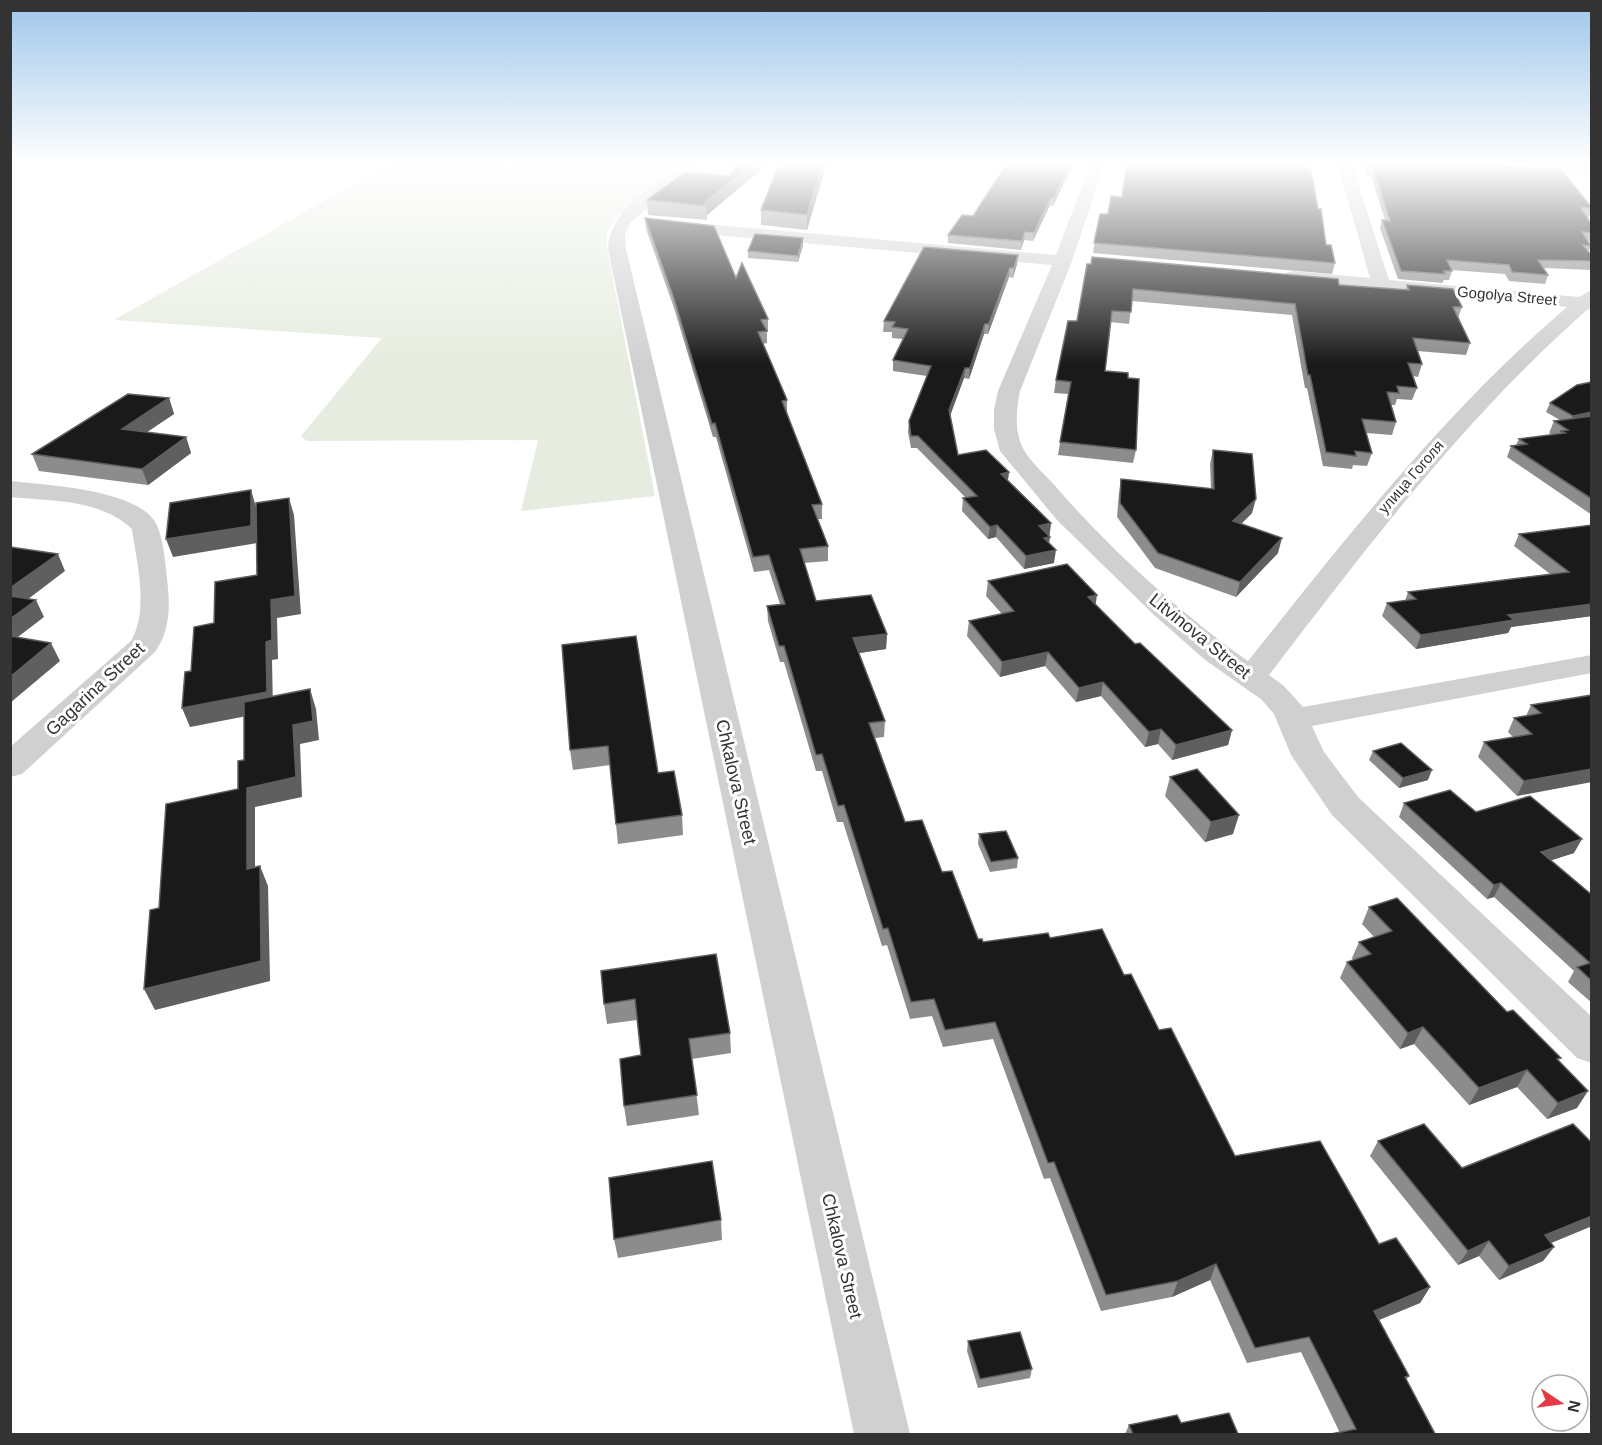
<svg xmlns="http://www.w3.org/2000/svg" width="1602" height="1445" font-family="Helvetica,sans-serif">
<rect width="100%" height="100%" fill="#fff"/>
<!-- green -->
<g fill="#e6ecdf">
<path d="M386 162H686L618 216 607 233V248L655 496 521 511 538 440 307 441 301 436 382 338 114 320 391 163Z"/>
<path d="M1453 162H1591V174L1454 165Z"/>
</g>
<g fill="none" stroke-linecap="round" stroke-linejoin="round">
<!-- minor -->
<g fill="#d0d0d0" fill-rule="evenodd">
<path d="M686 162H702L631 222 625 233 626 249 910 1434H854L608 249C609 208 657 185 686 162Z"/>
<path d="M1091 162H1105L1072 261 1020 391C1016 410 1014 432 1024 450 1031 463 1047 476 1057 488 1109 548 1182 615 1248 661 1347 537 1445 411 1567 307L1286 281 1284 277 1286 273 1293 271 1370 278 1337 162H1351L1389 280 1579 297 1592 290V310L1588 309C1465 417 1368 546 1269 675L1284 686 1303 707 1592 655V673L1312 726 1324 752 1358 797 1592 1017V1063L1577 1058 1332 815 1291 755 1274 714 1262 700 1204 659 1153 614 1057 520 1000 451 994 429V410L998 391 1052 265 670 231 662 226 670 221 1056 255Z"/>
<path d="M10 481C45 485 145 489 158 528 164 543 165 562 167 578 170 604 171 630 155 652L22 774 10 777V747L131 641C149 609 137 564 132 529 100 499 52 501 10 497Z"/>
</g>
</g>
<!-- wall -->
<g fill="#8c8c8c">
<path d="M770 162 707 215V220L648 215 647 200 730 176Z"/>
<path d="M827 162 807 230 761 225V210Z"/>
<path d="M1074 162 1053 206 1050 205 1033 241 1024 240 1021 250 948 243V235L973 216Z"/>
<path d="M1363 162H1508L1511 166 1592 208 1589 217H1586L1592 225V242L1588 241 1591 246 1588 252 1592 256 1591 270 1544 268 1548 275 1545 284 1509 281 1505 274 1451 270 1452 271 1449 280H1444L1442 283 1398 279 1380 228 1382 220H1385L1371 176H1368Z"/>
<path d="M1306 170 1318 209 1326 245 1335 263 1332 274 1093 253 1100 214H1108L1122 197Z"/>
<path d="M645 218 736 278 768 319V332H767V343L763 344 787 400V414L822 504V519H818L828 546V561L804 563 816 601 887 634 886 649 859 653 885 721 884 737 875 738 905 822 942 872 978 939 983 942 1050 938 1124 975 1159 1030 1235 1156 1379 1244 1430 1287 1420 1303 1379 1320 1409 1376 1406 1380 1436 1434 1340 1433 1301 1352 1247 1363 1210 1280 1172 1297 1101 1311 1050 1178 1044 1179 993 1039 943 1047 932 1016 910 1019 887 945 882 946 843 822H837L822 771H816L784 662H780L768 621 767 606 780 604 769 570 754 572 716 437H713L674 308 646 229Z"/>
<path d="M803 245 798 262 748 258V251Z"/>
<path d="M1017 264 1013 278 1009 277 988 334H984L969 379 964 378 950 416 958 455 1009 472 1008 481 1051 523 1049 543 1054 563 1024 569 996 537 988 539 962 511 963 498H966L917 448H911L908 432 909 421 927 376 893 371V360L903 339 892 338V332H883L884 321Z"/>
<path d="M1087 264 1406 290 1407 285 1462 307 1458 318 1470 343 1466 355 1417 351 1422 364 1418 377 1413 376 1417 388 1412 400 1397 399 1395 405H1391L1396 422 1392 435 1366 433 1372 453 1367 466 1353 465 1352 469 1323 466 1307 388H1305L1292 315 1132 301 1129 324 1110 322 1105 371 1128 378 1136 450 1133 463 1058 455 1068 394 1054 393 1056 380 1077 321Z"/>
<path d="M1592 382V515L1507 457 1511 446 1516 445 1519 439 1553 435 1549 433 1554 421 1560 420 1546 412 1550 403Z"/>
<path d="M169 398 174 414 146 432 186 437 191 453 148 485 39 471 32 454Z"/>
<path d="M1213 450 1252 513 1241 524 1278 553 1236 597 1155 568 1117 517 1119 493 1121 479 1211 489 1210 464Z"/>
<path d="M1592 525V616L1511 627 1508 633 1416 649 1382 616 1387 603 1405 601 1408 592 1550 574 1514 546 1519 534Z"/>
<path d="M988 581 1096 605 1135 644 1232 730 1228 745 1172 760 1158 744 1145 747 1101 696 1076 702 1045 666 1000 677 967 636 969 621 1002 614 986 596Z"/>
<path d="M562 645 658 773 682 815 683 835 618 844 610 765 573 770 570 750Z"/>
<path d="M1592 695 1517 796 1478 757 1484 742 1513 737 1508 732 1514 718 1526 716 1531 705Z"/>
<path d="M1373 751 1428 780 1399 788 1369 760Z"/>
<path d="M1170 777 1233 834 1205 842 1165 796Z"/>
<path d="M1404 803 1476 812 1574 853 1551 860 1592 895V1003L1568 982 1574 971 1494 897 1487 899 1399 817Z"/>
<path d="M979 834 1018 858 1017 868 990 872 978 844Z"/>
<path d="M1369 907 1507 1012 1559 1061 1577 1108 1547 1119 1517 1087 1469 1105 1414 1044 1400 1049 1340 978 1347 962 1353 960 1352 958 1359 942 1374 937 1362 924Z"/>
<path d="M601 971 730 1033 731 1053 692 1059 699 1115 627 1126 624 1106 641 1055 637 1020 607 1024 604 1004Z"/>
<path d="M1378 1141 1462 1168 1592 1226 1551 1243 1554 1247 1543 1261 1499 1280 1479 1256 1458 1265 1370 1156Z"/>
<path d="M721 1220 722 1240 618 1258 614 1239Z"/>
<path d="M968 1341 1032 1369 1030 1378 978 1388 967 1351Z"/>
<path d="M1181 1423 1238 1434H1125L1129 1425Z"/>
</g>
<!-- shaded-wall -->
<g fill="#5f5f5f">
<path d="M754 162H770L707 215 706 206 705 202Z"/>
<path d="M823 162H827L807 230V215Z"/>
<path d="M1071 162H1074L1053 206 1054 198Z"/>
<path d="M1051 198 1050 205 1033 241 1034 233Z"/>
<path d="M1025 232 1024 240 1021 250 1022 241Z"/>
<path d="M803 238V245L798 262V256Z"/>
<path d="M1018 255 1017 264 1013 278 1014 268Z"/>
<path d="M1010 268 1009 277 988 334 989 324Z"/>
<path d="M985 324 984 334 969 379 970 368Z"/>
<path d="M965 368 964 378 948 421 949 410Z"/>
<path d="M169 398 174 414 128 445 122 429Z"/>
<path d="M1592 412V420L1569 426 1573 416Z"/>
<path d="M186 437 191 453 148 485 142 469Z"/>
<path d="M1009 472 1007 484 1001 474Z"/>
<path d="M251 490 256 507 257 543 173 557 166 539Z"/>
<path d="M289 498 294 515 301 614 277 618 278 659 272 660 273 711 190 727 182 708 266 642 271 600Z"/>
<path d="M1256 499 1252 513 1229 536 1233 521Z"/>
<path d="M1051 523 1049 536 1039 526Z"/>
<path d="M997 525 996 537 988 539 990 527Z"/>
<path d="M1050 537 1048 549 1044 538Z"/>
<path d="M1282 538 1278 553 1236 597 1240 582Z"/>
<path d="M1056 550 1054 563 1024 569 1026 556Z"/>
<path d="M58 554 65 571 11 612 10 588Z"/>
<path d="M1097 595 1095 609 1088 597Z"/>
<path d="M36 600 44 617 10 643V619Z"/>
<path d="M1592 604V616L1511 627 1508 633 1416 649 1421 635 1508 615Z"/>
<path d="M887 634 886 649 853 654V638Z"/>
<path d="M51 643 60 661 10 703V677Z"/>
<path d="M1048 652 1045 666 1000 677 1002 662Z"/>
<path d="M1103 682 1101 696 1076 702 1079 688Z"/>
<path d="M310 689 316 709 319 740 300 744 302 797 255 807V889L247 869V788L293 725Z"/>
<path d="M1161 729 1158 744 1145 747 1149 732Z"/>
<path d="M1232 730 1228 745 1172 760 1176 745Z"/>
<path d="M1592 769V782L1517 796 1524 781Z"/>
<path d="M1432 770 1428 780 1399 788 1403 778Z"/>
<path d="M1239 815 1233 834 1205 842 1211 822Z"/>
<path d="M1582 839 1574 853 1534 866 1541 852Z"/>
<path d="M260 866 268 886 270 981 155 1010 144 989Z"/>
<path d="M1501 883 1494 897 1487 899 1494 885Z"/>
<path d="M1423 1027 1414 1044 1400 1049 1408 1033Z"/>
<path d="M1527 1070 1517 1087 1469 1105 1479 1088Z"/>
<path d="M1588 1091 1577 1108 1547 1119 1558 1103Z"/>
<path d="M1592 1216V1226L1534 1250 1545 1235Z"/>
<path d="M1489 1241 1479 1256 1458 1265 1468 1251Z"/>
<path d="M1554 1247 1543 1261 1499 1280 1509 1266Z"/>
<path d="M1216 1264 1210 1280 1172 1297 1178 1281Z"/>
<path d="M1430 1287 1420 1303 1364 1326 1374 1311Z"/>
</g>
<!-- building -->
<g fill="#1a1a1a" stroke="#5f5f5f" stroke-width="1.5">
<path d="M737 162H754L705 202 706 206 647 200 685 172 730 176Z"/>
<path d="M780 162H823L807 215 761 210Z"/>
<path d="M1008 162H1071L1054 198H1051L1034 233 1025 232 1022 241 948 235 962 215 973 216Z"/>
<path d="M1127 162H1305L1306 170H1311L1318 209H1321L1326 245H1331L1335 263 1094 243 1100 214H1108L1111 196 1122 197Z"/>
<path d="M1367 162H1508L1511 166 1561 169 1592 208H1581L1592 225V233L1582 232 1591 246 1583 245 1592 256V261L1538 260 1548 275 1512 272 1509 265 1447 260 1452 271H1444L1445 274 1401 271 1382 220 1390 221 1373 168H1370Z"/>
<path d="M645 218 714 226 736 278 742 263 768 319 761 320 767 331 758 332 787 400 782 401 822 504 812 505 828 546 800 549 816 601 871 595 887 634 853 638 885 721 869 723 905 822 922 820 942 872 952 871 978 939H982L983 942 1048 933 1050 938 1102 929 1124 975 1131 974 1159 1030 1171 1028 1235 1156 1320 1141 1379 1244 1396 1238 1430 1287 1374 1311 1409 1376 1405 1377 1435 1434H1331L1356 1429 1309 1337 1255 1348 1216 1264 1178 1281 1106 1295 1054 1162 1048 1163 995 1022 945 1030 934 999 911 1002 888 928 883 929 844 805 838 806 822 754 816 755 784 646H779L767 606 785 604 769 555 753 557 715 423 712 424 673 296Z"/>
<path d="M755 234 803 238 798 256 748 251Z"/>
<path d="M924 247 1018 255 1014 268H1010L989 324H985L970 368H965L949 410 958 455 986 450 1009 472 1001 474 1051 523 1039 526 1050 537 1044 538 1056 550 1026 556 997 525 990 527 963 498 977 496 918 436H911L909 421 931 366 893 360 908 329 892 327 895 322 884 321Z"/>
<path d="M1092 257 1338 279 1339 285 1409 290 1407 285 1453 289 1462 307H1453L1470 343 1413 338 1422 364 1408 363 1417 388 1397 386 1399 393 1387 392 1396 422 1362 419 1372 453 1355 451 1356 456 1326 452 1310 375H1308L1295 304 1133 289 1131 312 1112 311 1105 371 1128 373V378L1139 379 1136 450 1060 442 1071 382 1056 380 1068 321H1077L1087 264H1091Z"/>
<path d="M1592 382V412L1573 416 1550 403 1577 385Z"/>
<path d="M128 394 169 398 122 429 186 437 142 469 32 454Z"/>
<path d="M1592 416V499L1511 446 1527 444 1519 439 1565 433 1560 431 1568 430 1554 421Z"/>
<path d="M1213 450 1252 454 1256 499 1233 521 1282 538 1240 582 1158 553 1120 503 1121 479 1214 489Z"/>
<path d="M251 490V526L166 539 170 503Z"/>
<path d="M289 498 295 596 271 600 272 640 266 642 267 692 182 708 185 672 191 671 194 627 214 623 215 582 257 575 256 503Z"/>
<path d="M1592 525V604L1508 615 1514 620 1421 635 1387 603 1416 599 1408 592 1569 572 1519 534Z"/>
<path d="M10 547 58 554 10 588Z"/>
<path d="M1067 564 1097 595 1088 597 1135 644 1140 643 1232 730 1176 745 1161 729 1149 732 1103 682 1079 688 1048 652 1002 662 969 621 1014 611 988 581Z"/>
<path d="M10 596 36 600 10 619Z"/>
<path d="M10 636 51 643 10 677Z"/>
<path d="M636 636 658 773 674 771 682 815 616 824 608 746 570 750 562 645Z"/>
<path d="M310 689 313 721 293 725 296 777 247 788V869L260 866 261 961 144 989 150 910 159 908 166 804 238 789V761L244 760V702Z"/>
<path d="M1592 695V769L1524 781 1484 742 1532 734 1514 718 1541 713 1531 705Z"/>
<path d="M1401 743 1432 770 1403 778 1373 751Z"/>
<path d="M1197 769 1239 815 1211 822 1170 777Z"/>
<path d="M1450 790 1476 812 1530 796 1582 839 1541 852 1592 895V981L1577 967 1590 963 1501 883 1494 885 1404 803Z"/>
<path d="M1006 831 1018 858 991 862 979 834Z"/>
<path d="M1397 898 1507 1012 1513 1010 1561 1058 1557 1059 1588 1091 1558 1103 1527 1070 1479 1088 1423 1027 1408 1033 1347 962 1371 954 1359 942 1392 931 1369 907Z"/>
<path d="M716 954 730 1033 689 1039 697 1095 624 1106 620 1059 641 1055 635 999 604 1004 601 971Z"/>
<path d="M1424 1124 1462 1168 1573 1124 1592 1143V1216L1545 1235 1554 1247 1509 1266 1489 1241 1468 1251 1378 1141Z"/>
<path d="M712 1161 721 1220 614 1239 609 1178Z"/>
<path d="M1020 1332 1032 1369 980 1379 968 1341Z"/>
<path d="M1229 1413 1238 1434H1133L1129 1425 1177 1415 1181 1423Z"/>
</g>
<!-- sky -->
<linearGradient id="sky" x2="0" y2="1"><stop stop-color="#9ec6ea"/><stop offset="0.45" stop-color="#fff"/><stop offset="1" stop-color="#fff" stop-opacity="0"/></linearGradient>
<rect width="1602" height="364" fill="url(#sky)"/>
<g text-anchor="middle" stroke-width="6" stroke-linejoin="round" paint-order="stroke">
<!-- far-street labels -->
<g font-size="15" fill="#333" stroke="#fff">
<text transform="translate(1507 296) rotate(5)" y="5">Gogolya Street</text>
<text transform="translate(1411 477) rotate(-49)" y="5">улица Гоголя</text>
</g>
<!-- street labels -->
<g font-size="18" fill="#333" stroke="#fff">
<text transform="translate(1200 636) rotate(39)" y="6">Litvinova Street</text>
<text transform="translate(95 689) rotate(-43)" y="6">Gagarina Street</text>
<text transform="translate(736 782) rotate(77)" y="6">Chkalova Street</text>
<text transform="translate(842 1256) rotate(77)" y="6">Chkalova Street</text>
</g>
</g>
<!-- border -->
<rect width="1602" height="1445" fill="none" stroke="#333333" stroke-width="24"/>
<!-- north arrow -->
<g transform="translate(1560 1403) rotate(103)"><circle r="28" fill="#ffffff" stroke="#adadad" stroke-width="1.5"/>
<path d="M0-4.5L10 22L0 15L-10 22Z" fill="#e63946"/>
<text y="-9" font-size="16" font-weight="bold" text-anchor="middle" fill="#333333">N</text>
</g>
</svg>
